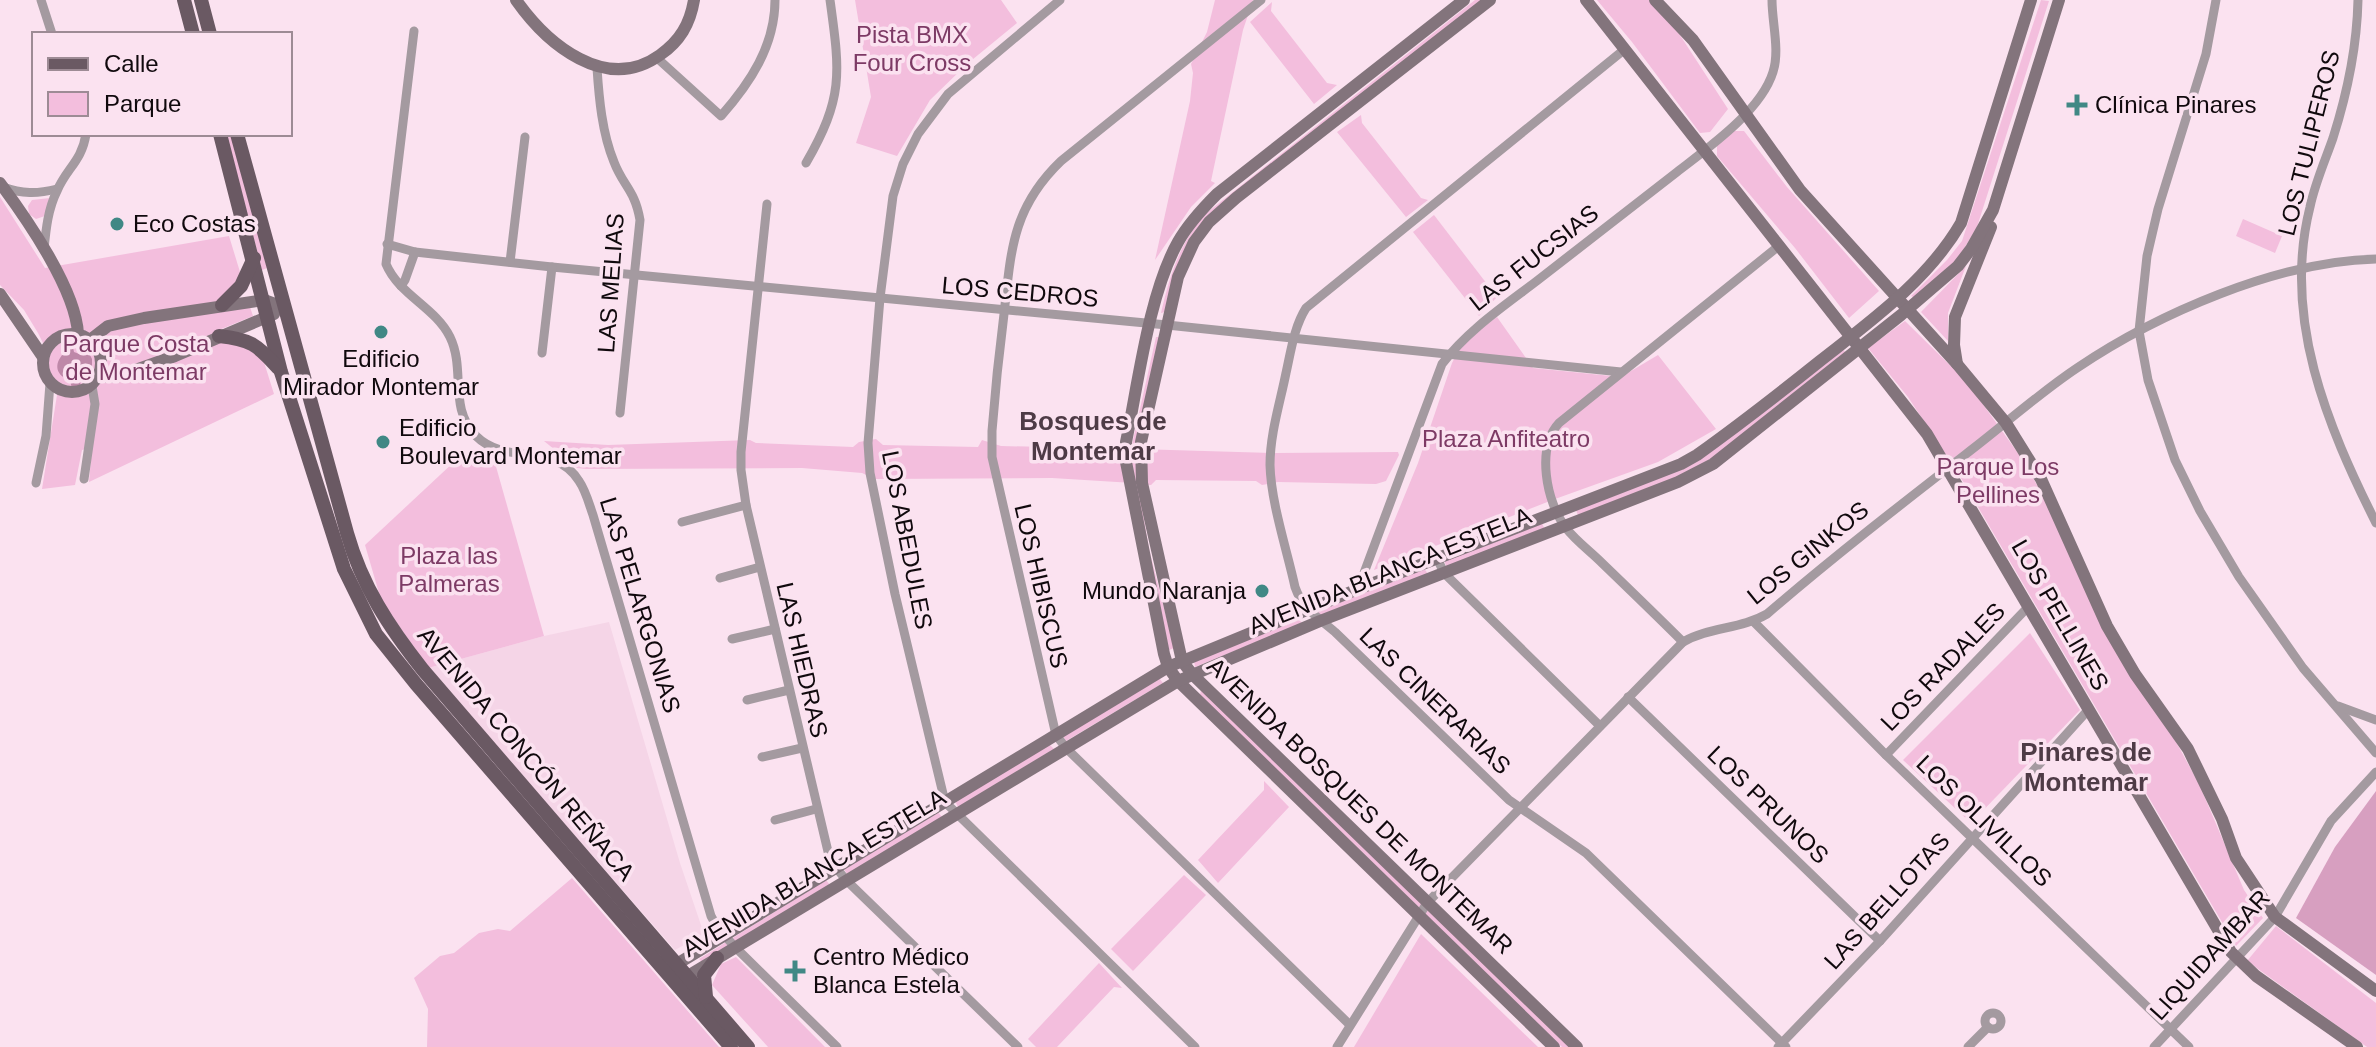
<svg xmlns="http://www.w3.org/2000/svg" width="2376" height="1047" font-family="Helvetica,sans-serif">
<rect width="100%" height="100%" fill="#fbe2f0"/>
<!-- built -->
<path fill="#f5d5e7" d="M609 622 680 863 704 934 675 950 428 668 544 636Z"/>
<!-- green -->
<g fill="#f3bedd">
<path d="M855 0H1001L1017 23 967 64 930 100 897 156 856 143 871 97Z"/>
<path d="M1215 0H1253L1243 30 1211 181 1215 183 1191 207 1155 260 1190 101 1193 73 1191 64 1207 32Z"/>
<path d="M1475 0H1483L1210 215 1165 312 1161 313C1170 275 1179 245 1204 215Z"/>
<path d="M1597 0H1649L1676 29 1728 109 1710 132 1700 133 1632 42Z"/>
<path d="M2041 0 2049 1 1977 227 1956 262 1915 298 1911 296 1947 260 1962 241Z"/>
<path d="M1272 2 1271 11 1327 83 1337 85 1314 104 1250 22Z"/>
<path d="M1361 115 1362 123 1421 198 1428 200 1406 217 1337 132Z"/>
<path d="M1730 131H1744L1787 187 1879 291 1849 318 1795 248 1717 156V143Z"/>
<path d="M226 134 232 135 267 268 262 270Z"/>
<path d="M0 197 45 268 229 236 240 272 227 309 250 307 253 316 219 330 263 359 274 394 89 482 92 447 82 450 75 485 42 489 57 395 47 369 49 355 38 333 24 310 0 285Z"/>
<path d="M50 198 45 216 36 219 29 214 28 206 32 200Z"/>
<path d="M1434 215 1497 297 1479 316 1413 232Z"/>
<path d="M2243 219 2282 236 2275 253 2236 236Z"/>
<path d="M1966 266 1948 313V341L1921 312Z"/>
<path d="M1497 317 1533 368 1621 377 1658 355 1716 429 1658 462 1555 499 1374 570 1418 463 1452 363 1464 340Z"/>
<path d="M1905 321 1967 382 2025 463 2200 786 2244 890 2263 918 2236 946 1958 473 1908 397 1868 348Z"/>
<path d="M1156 337H1161L1137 449 1276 453 1398 452 1399 455 1386 481 1376 484 1278 482 1262 485 1256 481 1156 480 1151 485 1138 484 1149 549 1174 648 1169 650 1133 483 1052 478 875 479 862 473 802 468 586 469 577 468 544 441 608 445 750 440 756 443 853 447 859 442 876 439 883 445 978 447 982 440 1001 446 1131 449Z"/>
<path d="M1842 348 1846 353 1707 462 1681 476 1578 515 1575 508 1684 467Z"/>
<path d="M470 456 495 463 544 636 428 668 381 600 365 545 455 461Z"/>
<path d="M1541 521 1545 530 1447 568 1443 558Z"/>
<path d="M1423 567 1428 574 1321 617 1317 611Z"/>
<path d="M1297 619 1303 623 1195 667 1194 661Z"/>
<path d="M2030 633 2080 710 1971 823 1903 760Z"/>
<path d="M1159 678 1163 683 1066 741 1063 736Z"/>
<path d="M1201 690 1570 1047H1562L1200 695Z"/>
<path d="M1049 744 1054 749 958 807 955 801Z"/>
<path d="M1264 781 1289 807 1218 883 1198 860 1264 790Z"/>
<path d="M937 811 942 817 847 874 844 869Z"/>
<path d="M1184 875 1206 895 1133 971 1111 949Z"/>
<path d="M572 878 719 1047H427L428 1009 414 978 440 956 454 953 479 933 498 929 510 931Z"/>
<path d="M826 880 830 885 702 962 699 959Z"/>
<path d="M2276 926 2376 1003V1047H2367L2247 961Z"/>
<path d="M1421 934 1538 1047H1354Z"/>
<path d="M736 957 825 1047H768L712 985 721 964Z"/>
<path d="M1099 963 1122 988 1114 987 1057 1047H1036L1028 1039Z"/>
</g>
<!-- forest -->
<path fill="#d79fc0" d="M2376 791V975L2296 918 2335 847Z"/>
<!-- water -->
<path fill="#be88a8" d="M72 343 74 352 82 355 88 351 92 359V369H86L79 378 81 386 72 389 70 380C56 376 53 364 64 353L63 346Z"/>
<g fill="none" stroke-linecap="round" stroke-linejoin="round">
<!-- street -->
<g stroke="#a49aa0" stroke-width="9">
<path d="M41 0 52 34"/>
<path d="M1060 0 948 94 918 134 903 164 893 196 880 298 868 443 870 473 895 594 945 802 1195 1047"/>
<path d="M1261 0 1061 161C1012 208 1011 251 1004 314 999 353 995 392 992 431V457L1056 735 1066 748 1350 1025"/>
<path d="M2216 0 2206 54 2158 209 2147 256 2139 331 2148 380 2175 460 2200 511 2239 577 2303 668 2376 753"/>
<path d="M2358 0C2357 46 2347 94 2333 138 2325 161 2315 183 2310 207 2282 318 2327 425 2376 523"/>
<path d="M414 31 386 264C399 295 435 307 450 337 466 370 448 408 476 436 506 466 555 442 579 481 586 491 589 504 593 515L711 916 717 927 735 947 837 1047"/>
<path d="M1625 49 1306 308C1294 327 1291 351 1286 373 1280 403 1270 434 1270 465 1271 503 1287 550 1295 587 1303 610 1318 617 1335 632L1509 800 1586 853 1786 1047"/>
<path d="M657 58 721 116C750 83 775 46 775 0"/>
<path d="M597 68C599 98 602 133 614 162 623 186 635 190 640 220L620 413"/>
<path d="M806 163C844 97 840 73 830 0"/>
<path d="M3 187C22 194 37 194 57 189"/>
<path d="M767 204 741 452V470L746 505 830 860 846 880 1018 1047"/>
<path d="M387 244 415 252 552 267 1167 325 1621 372"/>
<path d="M44 249C46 229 48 209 57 191 66 169 82 161 86 134"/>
<path d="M510 262 525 137"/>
<path d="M401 286 405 280 415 252"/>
<path d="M542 353 552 267"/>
<path d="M84 479 95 404 92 386"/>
<path d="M36 483 46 436 50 383"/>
<path d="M682 522 746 505"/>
<path d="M1437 558 1444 573 1600 726"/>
<path d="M720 578 760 567"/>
<path d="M1358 589 1442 364C1468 330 1504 306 1538 280 1584 244 1631 208 1677 172 1708 148 1761 111 1773 72 1780 50 1772 23 1772 0"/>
<path d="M1754 622 1886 755 2189 1047"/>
<path d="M732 639 775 629"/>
<path d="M1683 642C1656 615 1629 589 1602 563 1590 551 1576 541 1566 528 1546 502 1536 448 1559 423L1780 245"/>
<path d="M1628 697 1880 941"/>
<path d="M747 700 789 690"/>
<path d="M2338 706 2376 720"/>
<path d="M1886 755 2029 606"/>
<path d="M762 757 802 748"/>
<path d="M775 820 816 809"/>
<circle cx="1993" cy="1021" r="8"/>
<path d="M1337 1047 1427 903 1683 642C1709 627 1741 629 1767 614 1832 558 1899 506 1966 454 2003 426 2038 394 2077 368 2157 314 2278 261 2376 259"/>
<path d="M1778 1047 1880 941 2089 709"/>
<path d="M1968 1047 1988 1027"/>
<path d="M2154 1047 2275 917 2331 821 2376 772"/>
</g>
<!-- secondary -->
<g stroke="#83747c" stroke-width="12">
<path d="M516 0C547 44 606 94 660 55 680 41 690 24 694 0"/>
<path d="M1464 0 1217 194C1202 209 1188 224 1178 242 1149 293 1138 384 1126 442V462L1164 654 1168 667 1178 681 1554 1047"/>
<path d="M1490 0 1236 198 1209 222 1194 242 1178 277 1141 442 1142 483 1182 661 1192 674 1577 1047"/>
<path d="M1586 0 1927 434 2231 952 2256 976 2357 1047"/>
<path d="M1655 0 1693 40 1800 190 1957 364 2006 423 2041 479 2107 626 2135 674 2188 749 2222 819 2236 858 2275 917 2376 991"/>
<path d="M0 183C27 219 76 290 78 334"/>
<path d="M0 294 43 357"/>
<circle cx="72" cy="363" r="29"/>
<path d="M90 340 108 326 144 318 264 300 283 307"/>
<path d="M1957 364 1954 345 1955 317 1991 227"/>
<path d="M99 377H116L175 356 274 314"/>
<path d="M673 973 677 964 1168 667 1358 589 1681 464 1697 455C1739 425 1780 393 1820 361 1871 321 1928 280 1961 223L2031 0"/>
<path d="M678 977 688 976 1178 681 1320 621 1678 482 1713 464 1901 315 1958 266 1971 249 1993 210 2059 0"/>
</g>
<!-- primary -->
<g stroke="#6a5963" stroke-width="14">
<path d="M184 0 193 34"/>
<path d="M201 0 210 34"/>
<path d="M220 134 281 372 344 569 376 634 416 684 731 1047"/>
<path d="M237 134 347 533C362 586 389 627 423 670L748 1047"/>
<path d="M222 305 241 286 254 258"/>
<path d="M219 336C250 339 258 345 278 368"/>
<path d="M706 997 704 975 717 958"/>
</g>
</g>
<!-- markers -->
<g fill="#408885" stroke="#fbe2f0" stroke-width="3">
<path d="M2073 93h8v8h8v8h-8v8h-8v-8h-8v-8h8z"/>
<circle cx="117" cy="224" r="8"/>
<circle cx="381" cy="332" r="8"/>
<circle cx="383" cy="442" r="8"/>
<circle cx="1262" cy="591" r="8"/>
<path d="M791 959h8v8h8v8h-8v8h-8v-8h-8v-8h8z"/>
</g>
<g text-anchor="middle" stroke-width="7" stroke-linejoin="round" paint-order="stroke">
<!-- park labels -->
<g font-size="24" fill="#7d3a65" stroke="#fbe2f0">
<text x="912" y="43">Pista BMX<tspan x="912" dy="28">Four Cross</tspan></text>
<text x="136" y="352">Parque Costa<tspan x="136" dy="28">de Montemar</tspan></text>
<text x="1506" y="447">Plaza Anfiteatro</text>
<text x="1998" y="475">Parque Los<tspan x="1998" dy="28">Pellines</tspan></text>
<text x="449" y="564">Plaza las<tspan x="449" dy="28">Palmeras</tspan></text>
</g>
<!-- poi labels -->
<g font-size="24" fill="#10090d" stroke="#fbe2f0" text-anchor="start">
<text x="2095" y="113">Clínica Pinares</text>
<text x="133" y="232">Eco Costas</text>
<text x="381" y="367" text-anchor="middle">Edificio<tspan x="381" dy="28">Mirador Montemar</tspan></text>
<text x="399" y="436">Edificio<tspan x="399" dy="28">Boulevard Montemar</tspan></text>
<text x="1246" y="599" text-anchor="end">Mundo Naranja</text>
<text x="813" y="965">Centro Médico<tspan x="813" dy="28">Blanca Estela</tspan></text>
</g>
<!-- street labels -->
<g font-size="24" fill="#10090d" stroke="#fbe2f0">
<text transform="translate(2309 143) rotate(-76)" y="8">LOS TULIPEROS</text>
<text transform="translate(1534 258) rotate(-38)" y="8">LAS FUCSIAS</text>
<text transform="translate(611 283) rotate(-86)" y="8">LAS MELIAS</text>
<text transform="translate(1020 292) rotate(5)" y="8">LOS CEDROS</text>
<text transform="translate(907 540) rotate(79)" y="8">LOS ABEDULES</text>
<text transform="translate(1808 553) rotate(-39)" y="8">LOS GINKOS</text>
<text transform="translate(1390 571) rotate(-22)" y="8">AVENIDA BLANCA ESTELA</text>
<text transform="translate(1041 586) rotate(77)" y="8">LOS HIBISCUS</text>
<text transform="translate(640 605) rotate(73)" y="8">LAS PELARGONIAS</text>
<text transform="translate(2060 615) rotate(60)" y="8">LOS PELLINES</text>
<text transform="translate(802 660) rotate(77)" y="8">LAS HIEDRAS</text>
<text transform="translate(1943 667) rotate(-46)" y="8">LOS RADALES</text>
<text transform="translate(1435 701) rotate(44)" y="8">LAS CINERARIAS</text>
<text transform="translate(526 754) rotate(50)" y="8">AVENIDA CONCÓN REÑACA</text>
<text transform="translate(1768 805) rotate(44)" y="8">LOS PRUNOS</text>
<text transform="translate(1360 806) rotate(44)" y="8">AVENIDA BOSQUES DE MONTEMAR</text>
<text transform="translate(1984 821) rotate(44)" y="8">LOS OLIVILLOS</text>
<text transform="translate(814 873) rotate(-31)" y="8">AVENIDA BLANCA ESTELA</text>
<text transform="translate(1887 901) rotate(-48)" y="8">LAS BELLOTAS</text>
<text transform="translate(2210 955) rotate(-48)" y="8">LIQUIDAMBAR</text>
</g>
<!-- neighbourhood labels -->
<g font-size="26" font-weight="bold" fill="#4e3b46" stroke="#fbe2f0">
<text x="1093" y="430">Bosques de<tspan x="1093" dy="30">Montemar</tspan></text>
<text x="2086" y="761">Pinares de<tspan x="2086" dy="30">Montemar</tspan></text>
</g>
</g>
<!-- legend -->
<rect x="32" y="32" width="260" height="104" fill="#fbe2f0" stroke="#9d8b95" stroke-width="2"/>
<rect x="48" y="58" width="40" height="12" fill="#6a5963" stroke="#9d8b95" stroke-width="2"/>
<text x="104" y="72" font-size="24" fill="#10090d">Calle</text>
<rect x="48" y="92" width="40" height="24" fill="#f3bedd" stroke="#9d8b95" stroke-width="2"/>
<text x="104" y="112" font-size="24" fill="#10090d">Parque</text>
</svg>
